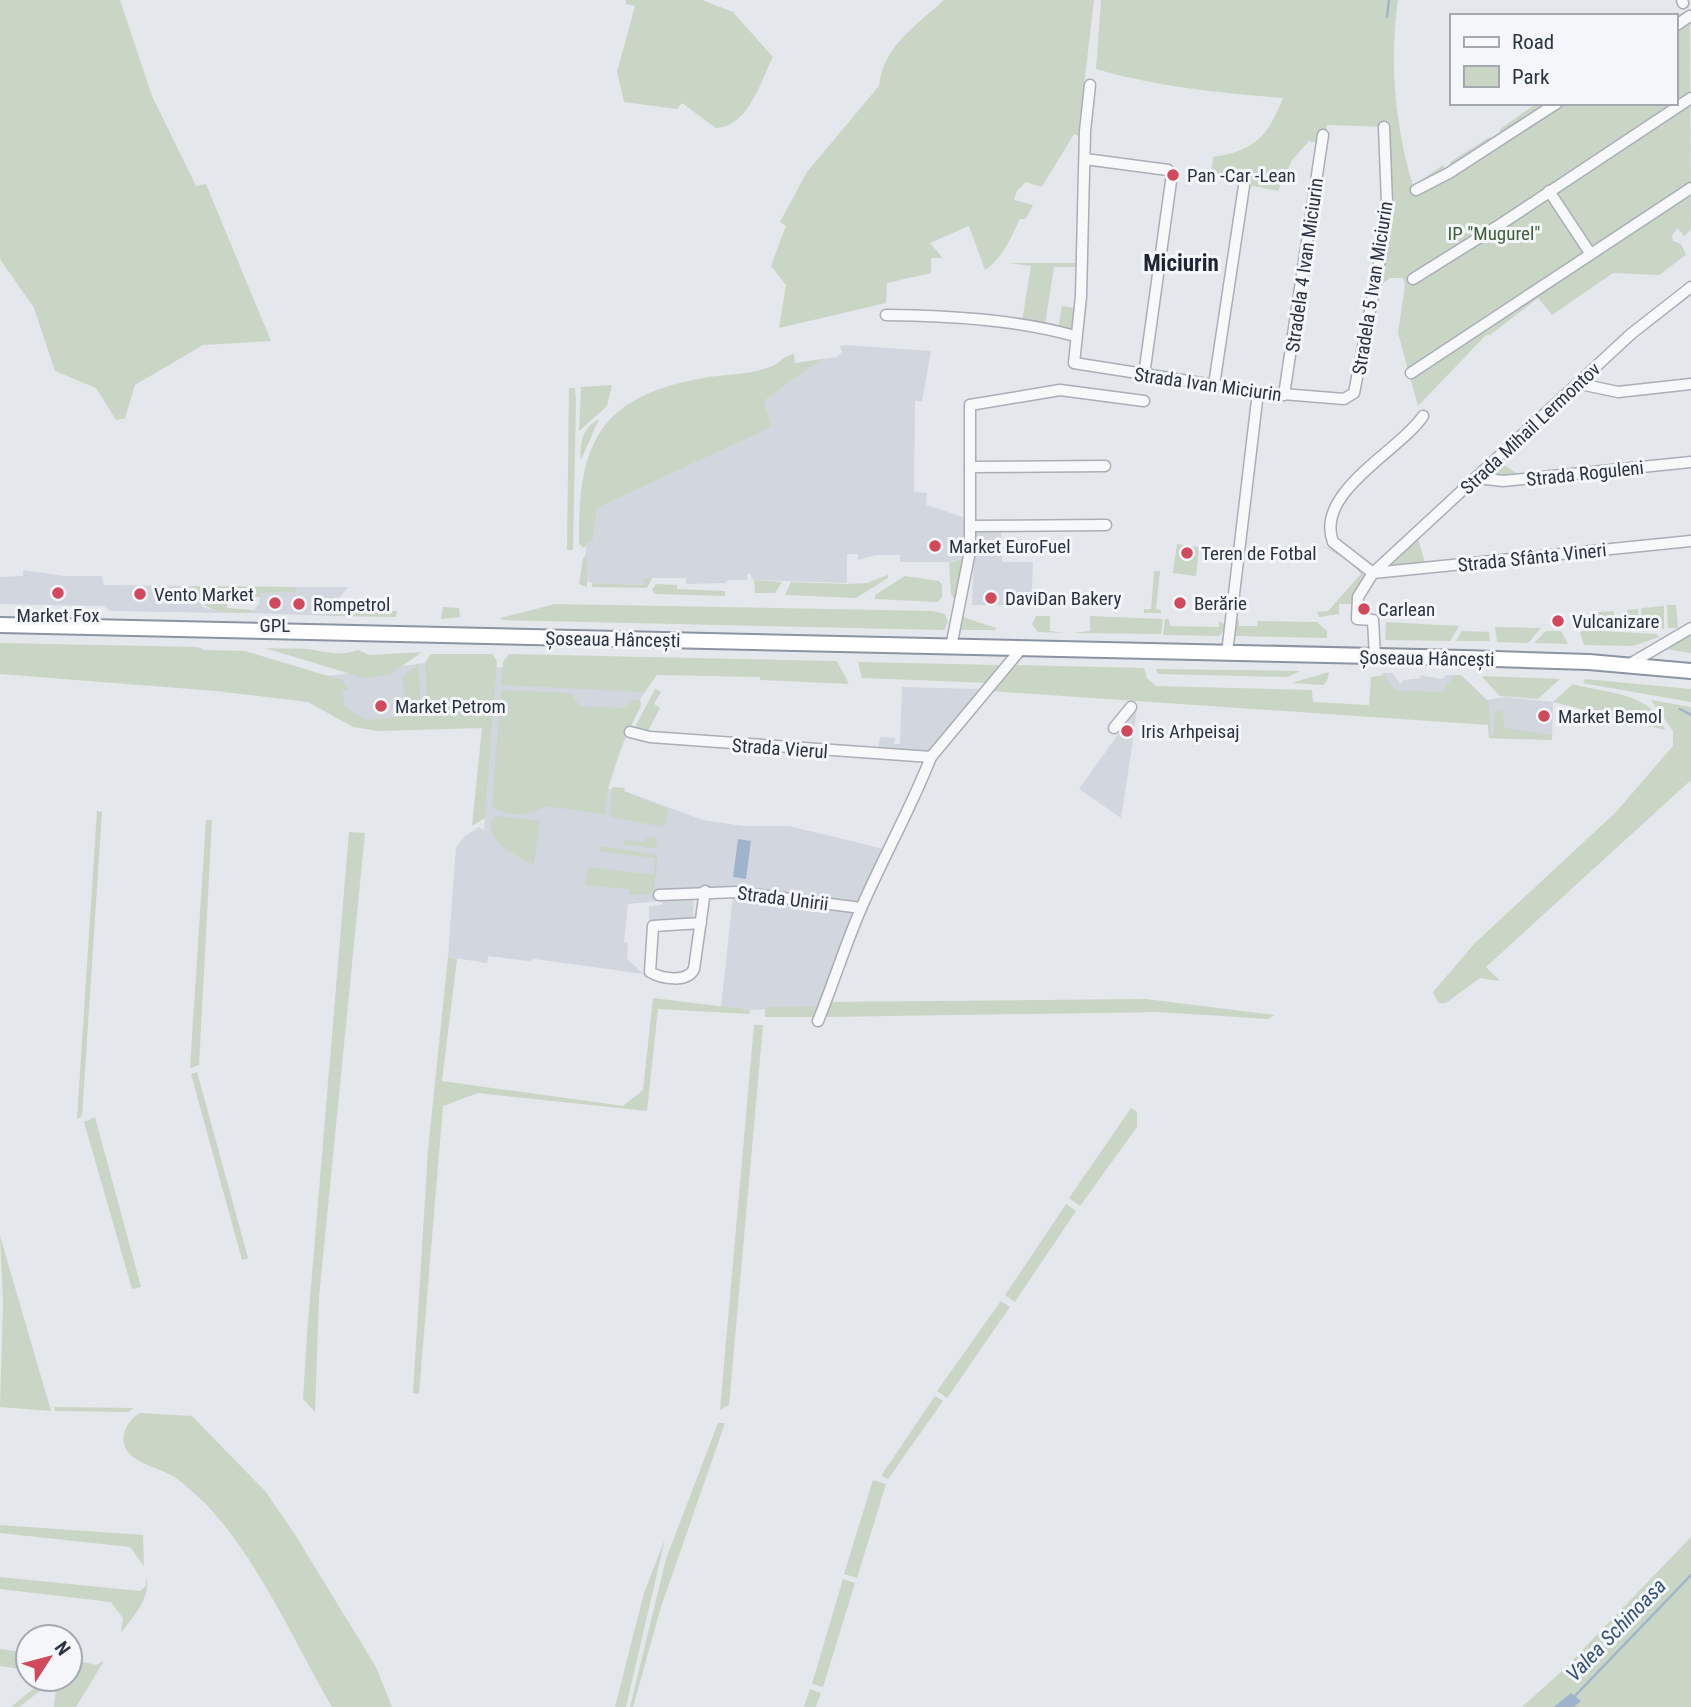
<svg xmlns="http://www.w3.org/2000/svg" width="1691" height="1707" font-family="'Roboto Condensed',sans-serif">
<rect width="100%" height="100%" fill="#e4e7ec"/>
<!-- built -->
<g fill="#d2d6de">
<path d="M844 345 931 351 922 401H915L914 492 927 493 926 505 966 518 965 558 950 562H900V555H877L858 560V554H847V583L753 580 750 574H747V580H728L725 583 686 584V578H645V585L592 583 587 581 586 543 593 540 597 508 772 427 764 401 822 359 837 357 842 352 840 347Z"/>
<path d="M980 530H1001L1002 562H1033L1031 605H972L975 534Z"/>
<path d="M23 570 64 576H102L103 585 192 586 197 600 204 608 229 613 110 611 104 606 0 604V577L23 576Z"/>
<path d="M295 587H348L335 603 339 610 332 616 251 613 259 604 260 593 295 592Z"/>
<path d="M425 663 426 697 440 698 441 722 354 720 330 707 328 676Z"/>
<path d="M496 667 656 675 634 709 608 789 624 791 703 820 743 826H789L883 849 859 904 770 891 708 889 660 892 659 901 628 904 624 942 628 943 627 959 644 974 535 959 529 961 488 956 487 963 448 957 456 847 465 836 479 827 484 830Z"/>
<path d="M1382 673H1392L1401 684 1403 680 1421 678 1419 675 1442 679 1446 675H1454L1441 692H1436L1396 690Z"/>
<path d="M902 687 979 689 929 752 878 751 880 737 895 738 894 744H900Z"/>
<path d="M1504 697 1553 702 1552 740 1489 738 1487 700Z"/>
<path d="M1137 708 1131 753 1121 818 1079 789Z"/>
<path d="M694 894 693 918 649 921V906L662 905 663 898Z"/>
<path d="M733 895 857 912 820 1006 750 1010 721 1008Z"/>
</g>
<!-- green -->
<g fill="#c9d6c5">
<path d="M0 0H120L152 96 196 186 206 184 271 341 203 345 135 385 125 418 116 420 96 388 55 371 34 308 0 259Z"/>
<path d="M626 0H702L733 12 773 57C760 82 749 126 716 128L682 103 677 109 624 102 617 72 635 6 626 4Z"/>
<path d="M944 0H1094L1078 136 1074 134 1042 187 1026 182 1017 191 1014 200 1033 205 1026 219H1020C1011 237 1003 258 985 270L969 226 930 243 943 258H931V273L887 283 886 303 779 328 786 285 771 266 786 226 780 222 807 172 879 86C883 46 917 25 944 0Z"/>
<path d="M1101 0H1398C1389 62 1395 126 1413 186L1443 165 1445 171 1451 167 1450 162 1490 137 1492 140 1501 134 1499 130 1537 103H1675V17L1690 9 1691 229 1684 236 1678 228 1672 235 1673 241 1681 244 1686 255 1659 275 1613 273 1552 315 1538 298 1490 335H1486L1418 406 1398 333 1405 285 1403 278H1390L1378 287 1387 127 1327 125 1326 135 1319 143 1309 141 1292 160 1278 191 1211 178 1213 157C1255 151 1268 136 1283 98 1220 93 1157 87 1096 69Z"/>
<path d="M1009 263H1080V267H1054L1045 325 1022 321 1031 266Z"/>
<path d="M1062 306 1076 308 1073 332 1058 329Z"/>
<path d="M794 354 795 363 822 359 764 401 772 427 597 508 593 540 587 543 584 548 579 544C578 444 598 397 703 378 724 374 752 375 772 366 781 362 783 356 794 354Z"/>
<path d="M612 385 607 406 579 431 581 387Z"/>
<path d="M569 388H575L576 400 573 550H567Z"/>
<path d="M599 419 581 460C579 444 583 427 599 419Z"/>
<path d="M1504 459 1502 463 1519 475 1499 478 1492 473Z"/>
<path d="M1417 535 1425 563 1392 566 1389 561Z"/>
<path d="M1177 544 1199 547 1196 576 1173 573Z"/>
<path d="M1321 545C1337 552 1354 559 1365 574L1353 604H1339V614L1319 617 1317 612 1328 611 1361 574 1351 562Z"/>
<path d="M587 552V587L579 584 583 559Z"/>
<path d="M965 558 957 600H955L951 594 949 563Z"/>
<path d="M1154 571H1160L1156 609 1161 610V613H1144V609H1151Z"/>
<path d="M888 575V578L856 598 785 595 791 582 848 584 867 583Z"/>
<path d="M905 576 939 581 942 585V597L938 602 875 599V595Z"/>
<path d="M644 578H652L647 588 592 587V583L644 585Z"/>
<path d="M754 580 782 582 775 593H755Z"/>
<path d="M656 584 677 585V589L725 591V596L655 594 652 590Z"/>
<path d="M192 586 295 587 296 592 260 593V597L229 594 227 608 254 610 251 613C224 613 201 614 192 586Z"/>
<path d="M555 604 933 611 945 614 948 622 944 630 502 620 500 618Z"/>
<path d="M1667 605H1676L1678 628H1668Z"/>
<path d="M1664 606V629L1642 628 1641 608Z"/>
<path d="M443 607 459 608 460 617 441 619Z"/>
<path d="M340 609H346V612L397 611 396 617 332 616Z"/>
<path d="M1638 609 1639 628H1628L1627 610Z"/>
<path d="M1614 611V627L1599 625 1598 612Z"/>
<path d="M1036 616H1050V631L1066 633 1038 632 1032 624Z"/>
<path d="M1090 616 1163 619 1161 634 1073 633 1090 631Z"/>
<path d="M963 617 996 628V630H961Z"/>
<path d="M1165 619H1169L1170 626 1219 627V621L1224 624 1225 629 1219 636 1163 635Z"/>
<path d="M1239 620V626H1257L1258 621 1317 622 1327 631V638L1235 636 1234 621Z"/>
<path d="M1386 622 1459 626 1450 641 1385 640Z"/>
<path d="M1495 627 1541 628 1528 643 1497 642Z"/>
<path d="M1585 630 1656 634 1659 637 1633 646 1584 645 1580 632Z"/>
<path d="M1462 631 1489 632 1490 641H1456Z"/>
<path d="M1546 631H1561L1568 644 1534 643Z"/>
<path d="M1685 636 1691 637V653L1665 649Z"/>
<path d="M0 643 198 647 204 650 245 651 342 680 349 690H342L345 707 367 720 423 715 429 709 435 708 436 701 426 698 425 663 431 654H492L497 661 485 818 472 826 482 728 378 731 353 727 308 702 216 691 0 674Z"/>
<path d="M265 648C279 649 293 648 306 649 325 651 338 657 358 650L369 655 422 652 391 674 364 678Z"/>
<path d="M509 654 837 661 849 684 760 680V677L657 675 644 692 501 685 503 662Z"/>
<path d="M858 662 1000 665 989 683 862 678Z"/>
<path d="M419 663 420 699 404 701 403 676Z"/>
<path d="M1012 665 1144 668 1147 678 1156 686 1312 690 1313 702 1369 705 1371 677 1384 675 1396 690 1441 692 1454 675H1461L1489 702 1490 735H1494V713L1499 710 1503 712 1504 728 1552 735V740L1489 738 1488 725 990 691Z"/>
<path d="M1156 669 1300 671 1288 677 1158 674Z"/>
<path d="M1329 672 1327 681 1323 685 1292 683Z"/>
<path d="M1482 677 1484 676 1560 679 1538 699 1500 696Z"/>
<path d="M1585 679 1691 689V702L1588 684 1583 683Z"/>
<path d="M1573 684C1607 694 1651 691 1665 730L1553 702Z"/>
<path d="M655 689 661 692 654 704 660 708 648 731 650 734 633 731Z"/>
<path d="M501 690 571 693 580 706 622 708 634 700H640L641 706C624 739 607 776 605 814L545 806C534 817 503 817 492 806Z"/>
<path d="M1651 700 1691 707V780L1486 967 1500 981 1480 978 1446 1003H1438L1433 992 1475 943 1616 812 1673 746V731Z"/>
<path d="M612 787 625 788 624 791 668 809 665 827 610 817Z"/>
<path d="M97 811 102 812 82 1116 77 1119Z"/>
<path d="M496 816 540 821 534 865C515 854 489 846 491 821Z"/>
<path d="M206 820H212L199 1065 190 1068Z"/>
<path d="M349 832 365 833 319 1297 315 1412 303 1399 307 1334Z"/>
<path d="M645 837 657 838 656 848 624 845V840L644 842Z"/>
<path d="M600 846 658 855 654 890 650 894 629 895V889L585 885 588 867 654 875 655 858 599 851Z"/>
<path d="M448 957 457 959 442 1081 623 1106 643 1090 653 998 750 1010 749 1014 658 1009 647 1111 478 1093 443 1106 419 1394 413 1393 428 1150Z"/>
<path d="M1146 999 1275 1015 1268 1019 1159 1012 825 1017 830 1002Z"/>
<path d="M820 1006 816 1017H765V1007Z"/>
<path d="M754 1025H763L729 1405 720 1410Z"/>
<path d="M197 1072 248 1258 242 1260 191 1074Z"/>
<path d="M1131 1108 1137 1112V1127L1080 1206 1069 1198Z"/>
<path d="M95 1117 141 1287 132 1289 84 1122Z"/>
<path d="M1066 1204 1076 1211 1015 1302 1005 1295Z"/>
<path d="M0 1236 51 1411 0 1407 3 1303Z"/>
<path d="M1001 1301 1010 1307 947 1398 937 1391Z"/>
<path d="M935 1396 943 1401 888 1479 881 1476Z"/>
<path d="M54 1407 134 1408 128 1412 55 1411Z"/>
<path d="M140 1413 192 1416 265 1491 294 1533 376 1667 392 1707H332C293 1640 259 1560 205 1503 196 1495 186 1485 176 1478 163 1469 134 1464 126 1449 119 1436 128 1419 140 1413Z"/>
<path d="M718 1423H725L661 1607 633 1707H630L666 1559Z"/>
<path d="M873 1480 886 1484 857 1578 844 1574Z"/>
<path d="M0 1525 143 1535 144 1566 130 1547 0 1533Z"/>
<path d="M1691 1537V1707H1522L1562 1671Z"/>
<path d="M665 1539 626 1707H615L644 1593Z"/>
<path d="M0 1577 140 1591 146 1586V1577C152 1597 132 1618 121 1633L123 1618 111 1602 0 1589Z"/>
<path d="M843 1579 855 1583 823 1687 812 1684Z"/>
<path d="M0 1649 28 1653V1670L0 1666Z"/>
<path d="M70 1659 96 1665 104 1661 76 1707H54L57 1679H70Z"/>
<path d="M45 1679H56L19 1707H11Z"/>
<path d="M810 1689 821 1693 816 1707H804Z"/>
</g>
<!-- water -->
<g fill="#9fb4cc">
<path d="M738 839 751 841 746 879 733 877Z"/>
<path d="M1571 1693 1581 1701 1574 1707H1554Z"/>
</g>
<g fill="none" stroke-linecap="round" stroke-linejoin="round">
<!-- stream -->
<g stroke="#9fb4cc" stroke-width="2.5">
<path d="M1387 17 1389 0"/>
<path d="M1680 709 1691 715"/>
<path d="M1572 1699 1691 1575"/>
</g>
<!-- minor casing -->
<g stroke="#a9aeb7" stroke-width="13">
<g id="minor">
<path d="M1682 0 1683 3"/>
<path d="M1675 26 1690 16"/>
<path d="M1090 85 1085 131 1081 296 1074 363 1258 392 1344 399 1354 393 1382 249 1387 203 1384 127"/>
<path d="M1085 159 1168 170 1172 174 1144 375"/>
<path d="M1416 190 1449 173 1557 103"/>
<path d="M1549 191 1590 253"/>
<path d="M1413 279 1501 224 1691 98"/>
<path d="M886 315C949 316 1014 319 1075 336"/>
<path d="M1411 373 1691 188"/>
<path d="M1580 384 1618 392 1691 384"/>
<path d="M1214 385 1244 186"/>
<path d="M1284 395 1323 135"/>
<path d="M1423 416C1401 450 1314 492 1333 542L1373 573 1691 541"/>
<path d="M970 467 1105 466"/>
<path d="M1478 478 1503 481 1691 462"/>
<path d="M971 526 1106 525"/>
<path d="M951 647 970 551V405L1060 390 1144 401"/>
<path d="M1227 653 1258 392"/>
<path d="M1375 656 1373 620 1357 619 1358 597 1373 573 1631 334 1691 287"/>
<path d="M1628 665 1691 628"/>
<path d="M1114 728 1131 707"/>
<path d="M630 732 650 737 931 757 1021 649"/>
<path d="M659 895 737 892 861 908"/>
<path d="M701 923 653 926 650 972C662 979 687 983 694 969L705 891"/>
<path d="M818 1021C834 982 846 942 863 904 885 854 911 808 931 757"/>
</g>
</g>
<!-- highway casing -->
<g stroke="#8b94a3" stroke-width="18">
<path id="highway" d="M0 625 1464 658 1589 662 1691 671"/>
</g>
<!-- minor -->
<use href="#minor" stroke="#f7f8fa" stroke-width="10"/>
<!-- highway -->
<use href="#highway" stroke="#fff" stroke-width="14"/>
</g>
<!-- markers -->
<g fill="#d1495b" stroke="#f4f6f9" stroke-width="2.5">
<circle cx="1173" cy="175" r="7"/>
<circle cx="935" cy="546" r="7"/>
<circle cx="1187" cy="553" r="7"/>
<circle cx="58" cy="593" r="7"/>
<circle cx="140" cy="594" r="7"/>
<circle cx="991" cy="598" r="7"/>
<circle cx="275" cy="603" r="7"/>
<circle cx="1180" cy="603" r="7"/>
<circle cx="299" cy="604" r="7"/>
<circle cx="1364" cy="609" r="7"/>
<circle cx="1558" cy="621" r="7"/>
<circle cx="381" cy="706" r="7"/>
<circle cx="1544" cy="716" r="7"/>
<circle cx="1127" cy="731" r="7"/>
</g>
<g text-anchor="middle" stroke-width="6" stroke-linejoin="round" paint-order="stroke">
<!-- poi labels -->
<g font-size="19" fill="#2b3445" stroke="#f4f6f9" text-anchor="start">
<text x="1187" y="182">Pan -Car -Lean</text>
<text x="949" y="553">Market EuroFuel</text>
<text x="1201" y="560">Teren de Fotbal</text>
<text x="154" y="601">Vento Market</text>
<text x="1005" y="605">DaviDan Bakery</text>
<text x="1194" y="610">Berărie</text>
<text x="313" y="611">Rompetrol</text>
<text x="1378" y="616">Carlean</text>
<text x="58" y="622" text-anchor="middle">Market Fox</text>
<text x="1572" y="628">Vulcanizare</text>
<text x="275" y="632" text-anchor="middle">GPL</text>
<text x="395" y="713">Market Petrom</text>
<text x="1558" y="723">Market Bemol</text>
<text x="1141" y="738">Iris Arhpeisaj</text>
</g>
<!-- park labels -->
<g font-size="19" fill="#3f6138" stroke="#f4f6f9">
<text x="1494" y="240">IP "Mugurel"</text>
</g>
<!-- street labels -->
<g font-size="19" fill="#2b3445" stroke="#f4f6f9">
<text transform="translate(1304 265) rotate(-82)" y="7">Stradela 4 Ivan Miciurin</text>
<text transform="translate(1372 288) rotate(-81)" y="7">Stradela 5 Ivan Miciurin</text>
<text transform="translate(1208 384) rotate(8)" y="7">Strada Ivan Miciurin</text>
<text transform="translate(1530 428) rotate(-43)" y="7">Strada Mihail Lermontov</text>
<text transform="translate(1585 473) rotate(-6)" y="7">Strada Roguleni</text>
<text transform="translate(1532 557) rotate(-6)" y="7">Strada Sfânta Vineri</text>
<text transform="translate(613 639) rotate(1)" y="7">Șoseaua Hâncești</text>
<text transform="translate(1427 658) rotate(1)" y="7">Șoseaua Hâncești</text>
<text transform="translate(780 748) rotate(4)" y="7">Strada Vierul</text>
<text transform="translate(783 898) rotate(7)" y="7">Strada Unirii</text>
</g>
<!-- water labels -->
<g font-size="21" font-style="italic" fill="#34527a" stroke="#f4f6f9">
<text transform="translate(1616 1630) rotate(-46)" y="7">Valea Schinoasa</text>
</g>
<!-- quarter labels -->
<g font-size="23" font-weight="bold" fill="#1d2536" stroke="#f4f6f9">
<text x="1181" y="271">Miciurin</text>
</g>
</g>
<!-- legend -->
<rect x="1450" y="14" width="228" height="91" fill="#f4f6f9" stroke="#a4a8b1" stroke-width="2"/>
<rect x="1464" y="37" width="35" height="10" fill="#f7f8fa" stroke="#a4a8b1" stroke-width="2"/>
<text x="1512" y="49" font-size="21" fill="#2b3445">Road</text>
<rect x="1464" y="66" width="35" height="21" fill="#c9d6c5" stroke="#a4a8b1" stroke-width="2"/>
<text x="1512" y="84" font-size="21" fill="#2b3445">Park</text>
<!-- north arrow -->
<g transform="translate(49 1658) rotate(54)"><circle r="33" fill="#f4f6f9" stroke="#a4a8b1" stroke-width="2"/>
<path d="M0-5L12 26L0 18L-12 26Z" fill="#d1495b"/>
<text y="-10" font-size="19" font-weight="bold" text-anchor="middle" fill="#2b3445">N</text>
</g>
</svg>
